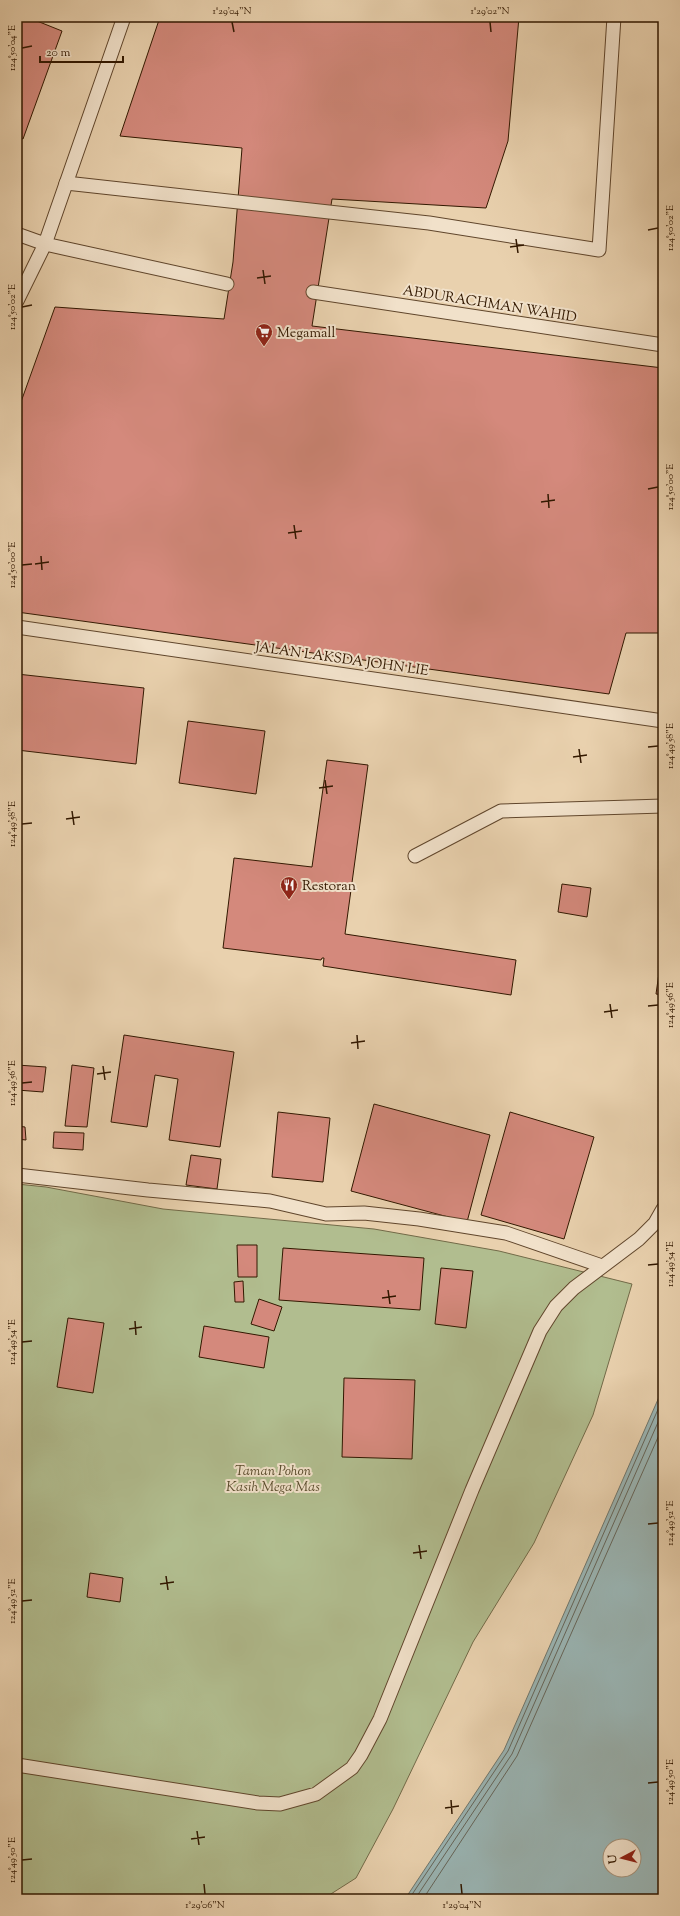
<svg xmlns="http://www.w3.org/2000/svg" width="680" height="1916" font-family="'Sorts Mill Goudy',serif">
<rect width="100%" height="100%" fill="#e9d1ae"/>
<filter id="stains"><feTurbulence type="fractalNoise" baseFrequency=".005" numOctaves="4"/><feColorMatrix values="0 0 0 0 .2 0 0 0 0 .09 0 0 0 0 .02 0 0 0 .5 -.17"/></filter>
<radialGradient id="worn" r=".72"><stop offset=".6" stop-color="#630" stop-opacity="0"/><stop offset="1" stop-color="#630" stop-opacity=".3"/></radialGradient>
<!-- green -->
<path fill="#b1bd8f" stroke="#726a48" d="M17 1184 46 1187 163 1209 374 1229 499 1251 632 1284 593 1415 534 1543 473 1642 393 1809 356 1878 323 1899H17Z"/>
<!-- water -->
<path fill="#9ab5b4" stroke="#70766c" fill-rule="evenodd" d="M663 1388V1899H405L504 1750ZM610 1846H634V1870H610Z"/>
<g fill="none" stroke-linecap="round" stroke-linejoin="round">
<!-- shore -->
<g stroke="#66665a" stroke-width="1">
<path d="M409 1899 508 1751 663 1398"/>
<path d="M415 1899 512 1754 663 1411"/>
<path d="M423 1899 517 1756 663 1426"/>
</g>
</g>
<!-- building -->
<g fill="#d4897c" stroke="#321800">
<path d="M17 17H27L62 31 23 139 17 137Z"/>
<path d="M160 17H519L508 141 486 208 332 199 312 326 663 368V633H626L609 694 17 612V413L55 307 224 319 233 262 242 148 120 136Z"/>
<path d="M17 674 144 688 136 764 17 750Z"/>
<path d="M188 721 265 731 256 794 179 783Z"/>
<path d="M327 760 368 765 345 934 516 960 511 995 323 966 324 958H322L321 960 223 948 234 858 312 867Z"/>
<path d="M562 884 591 888 587 917 558 912Z"/>
<path d="M663 945V995L656 994Z"/>
<path d="M124 1035 234 1052 220 1147 169 1140 178 1079 155 1075 147 1127 111 1122Z"/>
<path d="M17 1065 46 1067 43 1092 17 1090Z"/>
<path d="M72 1065 94 1068 87 1127 65 1126Z"/>
<path d="M374 1104 490 1135 467 1222 351 1191Z"/>
<path d="M278 1112 330 1118 323 1182 272 1177Z"/>
<path d="M510 1112 594 1137 564 1239 481 1215Z"/>
<path d="M17 1126 25 1127 26 1140 17 1139Z"/>
<path d="M54 1132 84 1133 83 1150 53 1148Z"/>
<path d="M191 1155 221 1159 217 1189 186 1185Z"/>
<path d="M237 1245H257V1277H238Z"/>
<path d="M283 1248 424 1258 420 1310 279 1300Z"/>
<path d="M441 1268 473 1271 466 1328 435 1324Z"/>
<path d="M243 1281 244 1302H235L234 1282Z"/>
<path d="M259 1299 282 1307 274 1331 251 1324Z"/>
<path d="M68 1318 104 1323 93 1393 57 1387Z"/>
<path d="M204 1326 269 1337 264 1368 199 1357Z"/>
<path d="M344 1378 415 1380 412 1459 342 1457Z"/>
<path d="M90 1573 123 1578 120 1602 87 1597Z"/>
</g>
<g fill="none" stroke-linecap="round" stroke-linejoin="round">
<!-- lane casing -->
<g stroke="#60462c" stroke-width="15">
<g id="lane">
<path d="M66 183 429 223 599 250 614 17"/>
<path d="M17 234 45 244 227 284"/>
<path d="M313 292 663 345"/>
<path d="M17 301 45 244 124 17"/>
<path d="M17 627 663 721"/>
<path d="M415 856 501 811 663 806"/>
<path d="M17 1175 148 1190 270 1201 326 1214 364 1213 419 1219 506 1233 602 1266"/>
<path d="M17 1765 258 1803 280 1804 316 1794 352 1768 361 1755 380 1719 472 1490 540 1331 556 1306 574 1288 639 1239 655 1223 663 1209"/>
</g>
</g>
<!-- lane -->
<use href="#lane" stroke="#f1e1ca" stroke-width="13"/>
</g>
<!-- ticks -->
<path fill="none" stroke="#321800" stroke-width="1.5" d="M232 22 234 32M490 22 491 32M22 48 32 46M648 230 658 228M516 239 518 253M510 247 524 245M263 270 265 284M257 278 271 276M22 307 32 305M648 489 658 487M548 494 549 508M541 502 555 500M294 525 296 539M288 533 302 531M41 556 42 570M35 564 49 562M22 565 32 564M648 747 658 746M579 749 581 763M573 757 587 755M325 780 327 794M319 788 333 786M72 811 74 825M66 819 80 817M22 824 32 823M610 1004 612 1018M648 1006 658 1005M604 1012 618 1010M357 1035 358 1049M351 1043 365 1041M103 1066 105 1080M97 1074 111 1072M22 1083 32 1082M648 1265 658 1264M388 1290 390 1304M382 1298 396 1296M135 1321 136 1335M129 1329 142 1327M22 1342 32 1341M648 1524 658 1523M419 1545 421 1559M413 1553 427 1551M166 1576 168 1590M160 1584 174 1582M22 1601 32 1600M648 1783 658 1782M451 1800 452 1814M445 1808 459 1806M197 1831 199 1845M191 1839 205 1837M22 1860 32 1859M204 1884 205 1894M461 1884 462 1894"/>
<!-- icons -->
<defs>
<g id="supermarket-pin" transform="scale(0.9)"><path d="M0 17L-7.5 6A9.5 9.5 0 1 1 7.5 6Z" fill="#8f2418" stroke="#f1e1ca"/><path d="M-6-5.5h2.5l.6 2H6L4.5 2H-2.5L-4.4-4H-6ZM-1.5 3.2a1.3 1.3 0 1 0 .1 0ZM3 3.2a1.3 1.3 0 1 0 .1 0Z" fill="#fff"/></g>
<g id="restaurant-pin" transform="scale(0.9)"><path d="M0 17L-7.5 6A9.5 9.5 0 1 1 7.5 6Z" fill="#8f2418" stroke="#f1e1ca"/><path d="M-5-6h1v4h1v-4h1v4h1v-4h1v5L-1.5 .5V6h-2V.5L-5-1ZM5-6V6H3V1.5H1.5Q1.5-4 5-6Z" fill="#fff"/></g>
</defs>
<g fill-rule="evenodd">
<use href="#supermarket-pin" x="264" y="332"/>
<use href="#restaurant-pin" x="289" y="885"/>
</g>
<g text-anchor="middle" stroke-width="4" stroke-linejoin="round" paint-order="stroke">
<!-- street labels -->
<g font-size="14" fill="#321800" stroke="#f1e1ca">
<text transform="translate(490 303) rotate(9)" y="5">ABDURACHMAN WAHID</text>
<text transform="translate(342 658) rotate(8)" y="5">JALAN LAKSDA JOHN LIE</text>
</g>
<!-- poi labels -->
<g font-size="14" fill="#321800" stroke="#f1e1ca" text-anchor="start">
<text x="277" y="337">Megamall</text>
<text x="302" y="890">Restoran</text>
</g>
<!-- park labels -->
<g font-size="14" font-style="italic" fill="#584a2b" stroke="#f1e1ca">
<text x="273" y="1475">Taman Pohon<tspan x="273" dy="16">Kasih Mega Mas</tspan></text>
</g>
</g>
<!-- margin -->
<rect width="680" height="1916" fill="none" stroke="#e9d1ae" stroke-width="44"/>
<!-- north arrow -->
<g transform="translate(622 1858) rotate(263)"><circle r="19" fill="#f1e1ca" stroke="#a59179"/>
<path d="M0-3L7 15L0 10L-7 15Z" fill="#8f2418"/>
<text y="-6" font-size="11" font-weight="bold" text-anchor="middle" fill="#321800">U</text>
</g>
<!-- scale -->
<path d="M40 56v6h83v-6" fill="none" stroke="#321800" stroke-width="2"/>
<text x="46" y="56" font-size="12" fill="#321800" stroke="#f1e1ca" stroke-width="3" paint-order="stroke">20 m</text>
<rect x="22" y="22" width="636" height="1872" fill="none" stroke="#321800" stroke-width="1.5"/>
<g font-size="10" text-anchor="middle" fill="#321800">
<text x="232" y="14">1°29'04"N</text>
<text x="490" y="14">1°29'02"N</text>
<text transform="translate(11 48) rotate(-90)" y="4">124°50'04"E</text>
<text transform="translate(669 228) rotate(-90)" y="4">124°50'02"E</text>
<text transform="translate(11 307) rotate(-90)" y="4">124°50'02"E</text>
<text transform="translate(669 487) rotate(-90)" y="4">124°50'00"E</text>
<text transform="translate(11 565) rotate(-90)" y="4">124°50'00"E</text>
<text transform="translate(669 746) rotate(-90)" y="4">124°49'58"E</text>
<text transform="translate(11 824) rotate(-90)" y="4">124°49'58"E</text>
<text transform="translate(669 1005) rotate(-90)" y="4">124°49'56"E</text>
<text transform="translate(11 1083) rotate(-90)" y="4">124°49'56"E</text>
<text transform="translate(669 1264) rotate(-90)" y="4">124°49'54"E</text>
<text transform="translate(11 1342) rotate(-90)" y="4">124°49'54"E</text>
<text transform="translate(669 1523) rotate(-90)" y="4">124°49'52"E</text>
<text transform="translate(11 1601) rotate(-90)" y="4">124°49'52"E</text>
<text transform="translate(669 1782) rotate(-90)" y="4">124°49'50"E</text>
<text transform="translate(11 1860) rotate(-90)" y="4">124°49'50"E</text>
<text x="205" y="1908">1°29'06"N</text>
<text x="462" y="1908">1°29'04"N</text>
</g>
<rect width="100%" height="100%" filter="url(#stains)"/>
<rect width="100%" height="100%" fill="url(#worn)"/>
</svg>
